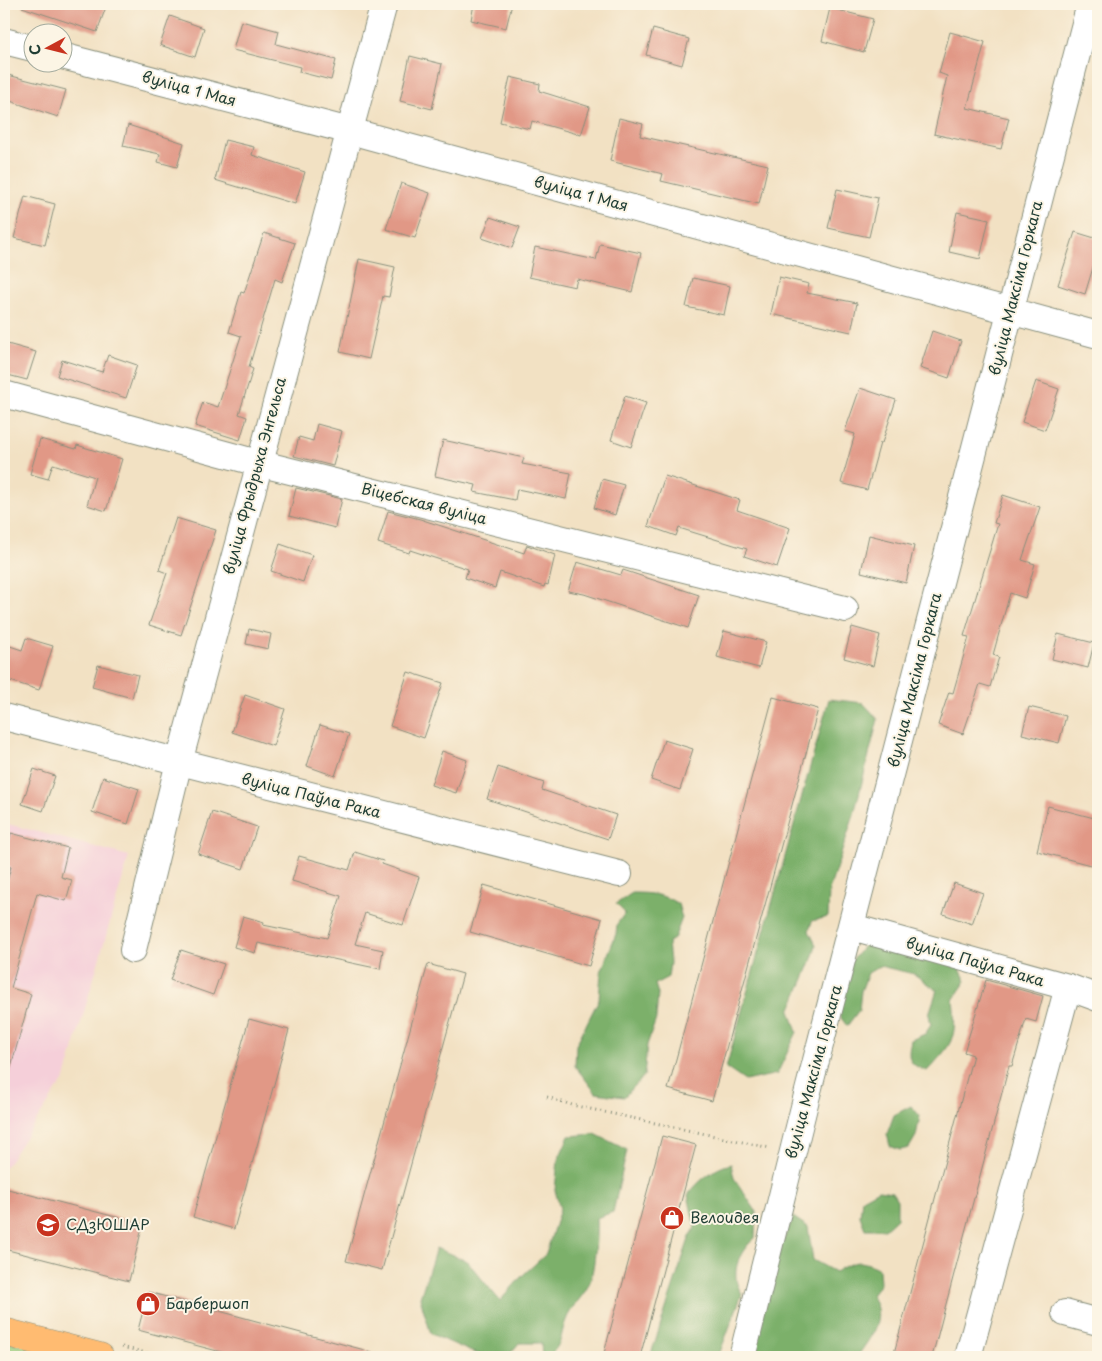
<svg xmlns="http://www.w3.org/2000/svg" width="1102" height="1361" font-family="'Playpen Sans',sans-serif">
<rect width="100%" height="100%" fill="#fcf5e5"/>
<filter id="ink" filterUnits="userSpaceOnUse"><feTurbulence type="fractalNoise" baseFrequency=".02" numOctaves="2"/><feDisplacementMap in="SourceGraphic" scale="10" xChannelSelector="R" yChannelSelector="G"/><feConvolveMatrix kernelMatrix="1 2 1 2 8 2 1 2 1" color-interpolation-filters="sRGB"/></filter>
<filter id="wash" filterUnits="userSpaceOnUse"><feTurbulence type="fractalNoise" baseFrequency=".0096" numOctaves="4" result="noise"/><feDisplacementMap in="SourceGraphic" scale="20" xChannelSelector="R" yChannelSelector="G"/><feGaussianBlur stdDeviation="1.12" result="paint"/><feColorMatrix in="noise" values="0 0 0 0 0 0 0 0 0 0 0 0 0 0 0 0 0 1.4 0 .05"/><feComposite in="paint" operator="in"/></filter>
<g filter="url(#wash)">
<rect width="100%" height="100%" fill="#f2e1c3"/>
<!-- built -->
<path fill="#f5cfd9" d="M4 823 129 856 65 1078 4 1169Z"/>
<!-- green -->
<path fill="#9bcc7b" stroke="#5d8458" d="M4 1340 68 1357H4Z"/>
<!-- forest -->
<g fill="#7cb06b" stroke="#4e7650">
<path d="M829 699 863 703 878 719 853 818 829 890 828 917 812 921 809 931 816 945C810 969 799 988 790 1011L797 1032 777 1074 745 1081 726 1068Z"/>
<path d="M632 893C649 893 664 894 678 904L682 918 674 939 668 942 670 963 668 977 655 984 658 994 656 1019 647 1045 644 1076 624 1097 596 1093 575 1066 576 1045 599 999 601 972 616 934 617 924 625 913 616 904Z"/>
<path d="M876 945 958 965 966 981 953 1000C958 1039 952 1044 927 1071 908 1064 907 1059 911 1040L925 1034 931 1025 929 1014 937 990 914 974 880 966 868 973 861 991 859 1010 847 1026 839 1015 848 965 864 946Z"/>
<path d="M911 1106 920 1116 916 1136 909 1148 900 1150 890 1146 887 1134 894 1115Z"/>
<path d="M595 1134 627 1150 613 1212 596 1218C597 1234 595 1275 587 1288 581 1299 571 1307 566 1320 559 1339 564 1342 548 1357H542L541 1343H519L507 1357H489L472 1352 431 1334 420 1298 436 1248 467 1261 500 1301 522 1276 546 1254 560 1209 555 1190 558 1160 569 1136Z"/>
<path d="M731 1164 734 1178 756 1211 755 1238C738 1252 729 1275 742 1294L720 1352 715 1357H650L689 1239 695 1228 688 1195C699 1180 714 1168 731 1164Z"/>
<path d="M878 1190 892 1192 897 1200V1218L885 1229H865L860 1216 862 1199Z"/>
<path d="M793 1217 808 1227 813 1260 835 1272C854 1261 859 1258 879 1269L880 1284 871 1295C887 1320 871 1336 857 1357H749L760 1304 772 1292 770 1273Z"/>
</g>
<g id="blocks">
<!-- building -->
<g fill="#e19886">
<path d="M23 4H107L97 32 22 7Z"/>
<path d="M474 4H512L506 28 471 20Z"/>
<path d="M830 8 873 19 864 52 822 41Z"/>
<path d="M170 16 204 28 195 57 160 45Z"/>
<path d="M241 21 279 31 276 44 336 60 331 80 299 72 300 67 233 50Z"/>
<path d="M653 29 689 39 682 65 646 55Z"/>
<path d="M950 32 985 42 967 108 1009 118 1001 149 934 134 947 76 939 73Z"/>
<path d="M410 56 442 64 432 109 400 101Z"/>
<path d="M4 74 66 90 58 117 4 99Z"/>
<path d="M510 77 540 84 539 91 590 107 581 135 532 121 530 129 500 122Z"/>
<path d="M619 118 643 124 640 136 768 165 759 204 661 181 663 174 610 161Z"/>
<path d="M128 125 184 143 177 167 158 162 160 154 123 146Z"/>
<path d="M225 140 254 147 252 155 305 172 295 204 215 180Z"/>
<path d="M401 183 430 193 415 238 386 229Z"/>
<path d="M837 189 878 198 869 237 828 228Z"/>
<path d="M25 196 55 204 45 245 14 238Z"/>
<path d="M957 212 989 219 980 259 949 252Z"/>
<path d="M490 217 520 227 512 248 482 238Z"/>
<path d="M1075 232 1098 239V251L1085 294 1058 285Z"/>
<path d="M264 233 295 243 282 282 275 279 249 367 253 369 239 414 247 417 240 440 195 426 203 402 218 407 241 336 229 332 241 292 244 293Z"/>
<path d="M600 244 641 253 632 292 577 279 575 287 529 277 535 247 596 260Z"/>
<path d="M359 259 395 267 389 297 383 296 369 359 340 352Z"/>
<path d="M779 277 809 284 807 293 857 303 851 332 771 314Z"/>
<path d="M693 278 730 286 724 315 686 307Z"/>
<path d="M932 331 961 341 949 378 920 368Z"/>
<path d="M4 343 36 352 27 380 4 374Z"/>
<path d="M108 355 137 365 126 398 57 376 62 360 102 372Z"/>
<path d="M1036 381 1059 389 1045 430 1022 422Z"/>
<path d="M860 388 896 400 882 443H880L867 490 841 483 855 434 845 431Z"/>
<path d="M625 396 646 403 631 447 611 440Z"/>
<path d="M317 424 342 431 333 466 294 456 299 437 313 441Z"/>
<path d="M40 439 76 449 77 445 122 459 106 511 87 505 95 477 53 464 48 479 30 474Z"/>
<path d="M443 440 524 458 522 464 571 473 566 499 517 489 515 500 474 492 476 485 435 476Z"/>
<path d="M665 476 740 500 737 510 790 528 777 567 744 556 747 549 679 528 676 536 648 526Z"/>
<path d="M602 479 624 485 615 515 594 508Z"/>
<path d="M296 488 342 499 335 528 289 516Z"/>
<path d="M1003 495 1040 507 1022 560 1035 564 1025 598 1010 593 993 655 999 657 990 687 980 684 963 734 938 725 949 692 953 693 969 637 964 636 998 524 994 523Z"/>
<path d="M388 511 420 519 524 553 527 545 555 555 548 585 545 584 544 587 500 572 495 588 465 578 468 569 410 550 409 553 378 543Z"/>
<path d="M176 518 216 530 181 635 149 625 167 573 159 570Z"/>
<path d="M869 535 914 546 906 583 861 572Z"/>
<path d="M280 544 312 555 303 582 271 571Z"/>
<path d="M577 562 621 575 623 570 699 595 688 628 584 594 568 591Z"/>
<path d="M852 627 880 635 873 666 844 658Z"/>
<path d="M249 629 271 634 268 649 246 644Z"/>
<path d="M724 631 766 642 759 668 717 657Z"/>
<path d="M1058 634 1094 643 1088 668 1052 659Z"/>
<path d="M26 638 53 646 39 690 4 679V644L22 650Z"/>
<path d="M98 665 138 675 132 698 92 687Z"/>
<path d="M408 672 443 683 424 738 390 726Z"/>
<path d="M245 695 285 709 273 746 232 732Z"/>
<path d="M773 697 818 709 712 1101 668 1089Z"/>
<path d="M1029 707 1066 716 1059 743 1022 734Z"/>
<path d="M320 725 349 734 335 776 307 766Z"/>
<path d="M664 740 693 749 680 790 651 780Z"/>
<path d="M442 751 467 760 456 793 431 785Z"/>
<path d="M498 767 544 783 542 790 616 815 608 839 487 799Z"/>
<path d="M34 769 55 776 43 811 22 804Z"/>
<path d="M103 777 139 789 128 824 92 812Z"/>
<path d="M1048 806 1098 819V867L1037 851Z"/>
<path d="M212 812 257 827 243 869 198 854Z"/>
<path d="M11 833 68 848 61 877 72 880 66 901 37 893 11 988 31 994 9 1074H4V892L11 867 4 865V861Z"/>
<path d="M355 852 383 861 382 864 419 877 403 925 365 913 355 944 383 950 380 969 258 943 255 953 234 947 243 916 264 922 263 925 327 938 341 896 292 881 299 856 349 870Z"/>
<path d="M954 883 983 893 972 924 943 914Z"/>
<path d="M484 885 602 919 589 966 470 932Z"/>
<path d="M181 950 224 964 213 995 170 980Z"/>
<path d="M428 964 463 974 382 1270 346 1261Z"/>
<path d="M986 980 1043 996 1036 1022 1026 1019 1012 1066H1009L932 1357H893L973 1055 964 1052Z"/>
<path d="M249 1019 289 1030 234 1229 193 1217Z"/>
<path d="M662 1136 696 1145 640 1357H603Z"/>
<path d="M4 1188 143 1224 129 1281 4 1249Z"/>
<path d="M148 1292 372 1352 371 1357H240L138 1330Z"/>
</g>
</g>
</g>
<g filter="url(#ink)">
<use href="#blocks" fill-opacity="0" stroke="#888f7c" stroke-width="1"/>
<g fill="none" stroke-linecap="round" stroke-linejoin="round">
<!-- minor casing -->
<g stroke="#888f7c" stroke-width="28">
<g id="minor">
<path d="M4 41 32 48"/>
<path d="M62 56 350 131 1098 335"/>
<path d="M4 394 258 463 845 609"/>
<path d="M4 717 619 874"/>
<path d="M852 927 1068 987 1098 998"/>
<path d="M133 950 179 762 384 4"/>
<path d="M1065 1313 1098 1322"/>
<path d="M742 1357 806 1099 1090 4"/>
<path d="M968 1357 1068 987"/>
</g>
</g>
<!-- major casing -->
<g stroke="#888f7c" stroke-width="29">
<path id="major" d="M4 1332 100 1357"/>
</g>
<!-- path -->
<g stroke="#888f7c" stroke-width="3" stroke-dasharray="1 4" stroke-linecap="butt">
<path d="M547 1097 572 1105 770 1148"/>
<path d="M122 1347 163 1357"/>
</g>
<!-- minor -->
<use href="#minor" stroke="#fff" stroke-width="26"/>
<!-- major -->
<use href="#major" stroke="#ffbb71" stroke-width="28"/>
</g>
</g>
<!-- icons -->
<defs>
<g id="shop-disc" transform="scale(1.25)"><circle r="9.5" fill="#c8321e" stroke="#fcf5e5"/><path d="M-5-2.5h2.3a2.7 3.5 0 0 1 5.4 0H5L5.5 6h-11ZM-1.5-2.5h3a1.5 2.3 0 0 0-3 0Z" fill="#fff"/></g>
<g id="school-disc" transform="scale(1.25)"><circle r="9.5" fill="#c8321e" stroke="#fcf5e5"/><path d="M0-5L7-2L0 1L-7-2ZM-4 1L0 2.5L4 1V4Q0 6-4 4Z" fill="#fff"/></g>
</defs>
<g fill-rule="evenodd">
<use href="#shop-disc" x="672" y="1218"/>
<use href="#school-disc" x="48" y="1225"/>
<use href="#shop-disc" x="148" y="1304"/>
</g>
<g text-anchor="middle" stroke-width="4" stroke-linejoin="round" paint-order="stroke">
<!-- street labels -->
<g font-size="15" fill="#1f3d34" stroke="#fcf5e5">
<text transform="translate(189 89) rotate(15)" y="5">вуліца 1 Мая</text>
<text transform="translate(581 194) rotate(15)" y="5">вуліца 1 Мая</text>
<text transform="translate(1016 288) rotate(-76)" y="5">вуліца Максіма Горкага</text>
<text transform="translate(255 476) rotate(-75)" y="5">вуліца Фрыдрыха Энгельса</text>
<text transform="translate(424 504) rotate(14)" y="5">Віцебская вуліца</text>
<text transform="translate(915 680) rotate(-76)" y="5">вуліца Максіма Горкага</text>
<text transform="translate(311 796) rotate(14)" y="5">вуліца Паўла Рака</text>
<text transform="translate(975 962) rotate(16)" y="5">вуліца Паўла Рака</text>
<text transform="translate(814 1072) rotate(-75)" y="5">вуліца Максіма Горкага</text>
</g>
<!-- poi labels -->
<g font-size="15" fill="#1f3d34" stroke="#fcf5e5" text-anchor="start">
<text x="690" y="1223">Велоидея</text>
<text x="66" y="1230">СДзЮШАР</text>
<text x="166" y="1309">Барбершоп</text>
</g>
</g>
<!-- margin -->
<rect width="1102" height="1361" fill="none" stroke="#fcf5e5" stroke-width="20"/>
<!-- north arrow -->
<g transform="translate(48 48) rotate(263)"><circle r="24" fill="#fcf5e5" stroke="#a4ab9e"/>
<path d="M0-4L9 19L0 12L-9 19Z" fill="#c8321e"/>
<text y="-8" font-size="14" font-weight="bold" text-anchor="middle" fill="#1f3d34">С</text>
</g>
</svg>
